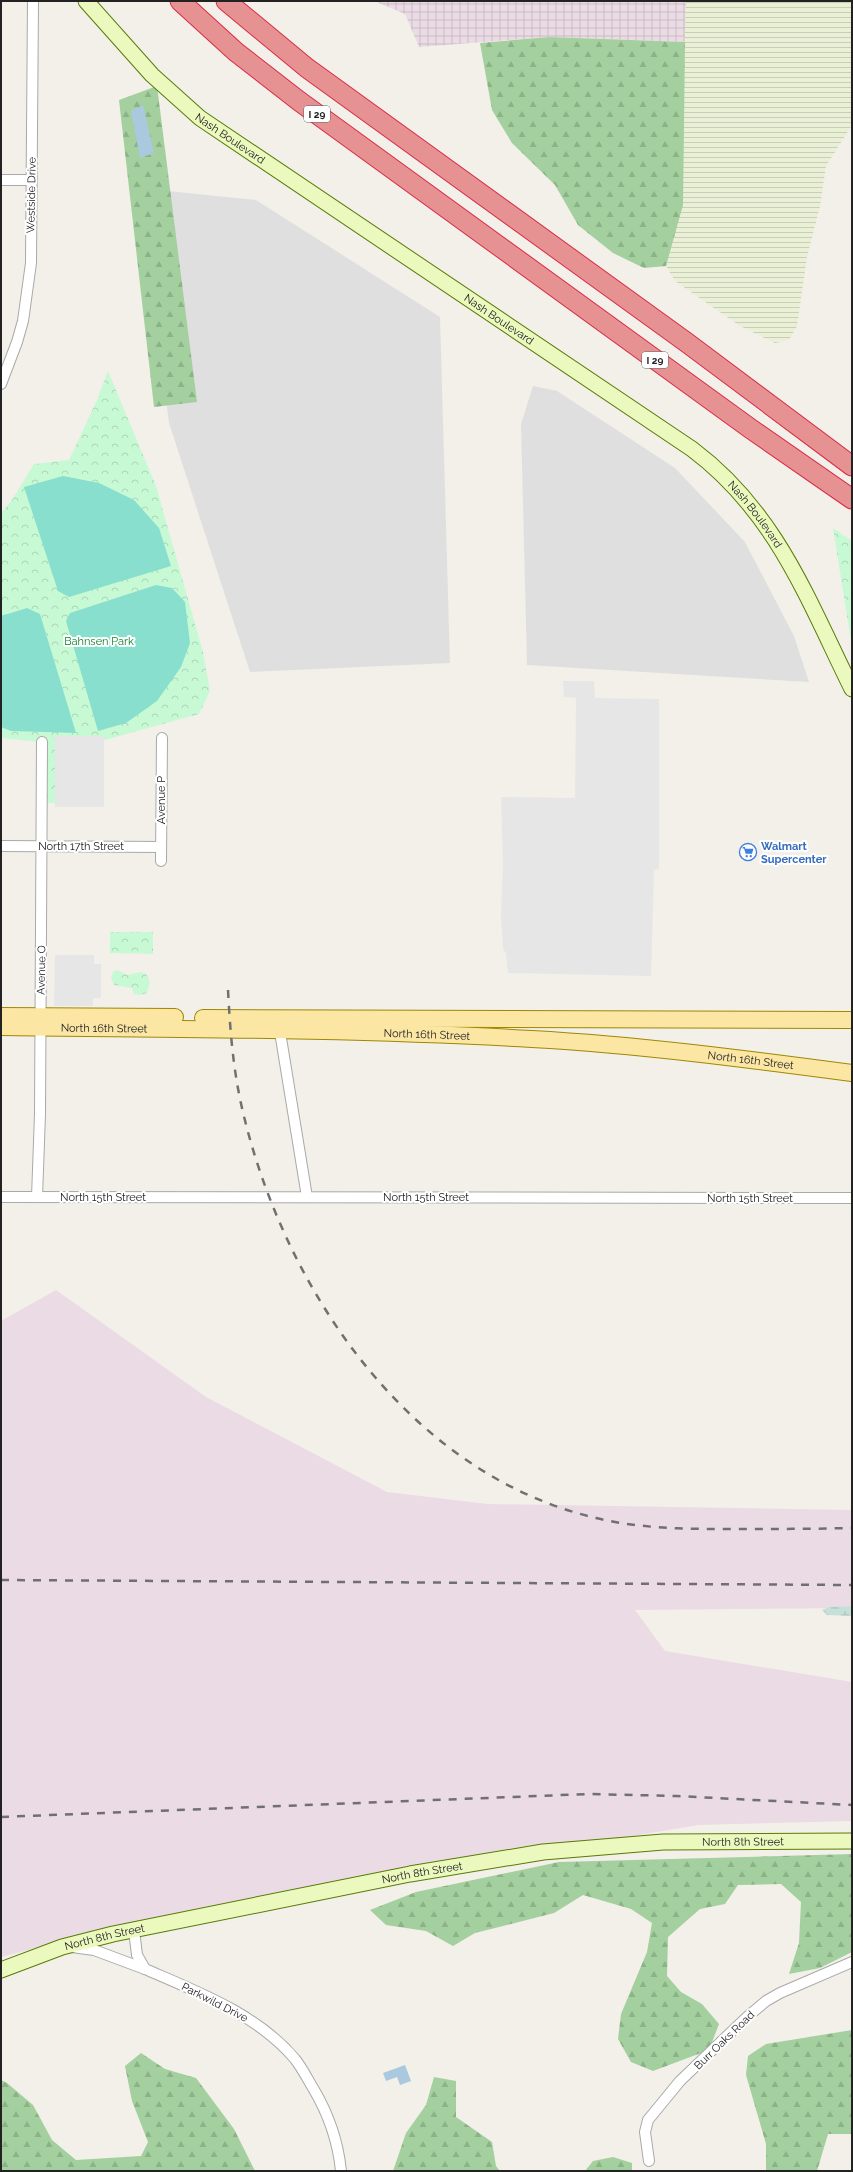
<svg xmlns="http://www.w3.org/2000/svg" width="853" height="2172" font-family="Raleway,sans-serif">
<defs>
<pattern id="industrial-grid" width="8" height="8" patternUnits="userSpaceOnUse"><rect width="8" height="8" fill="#ebdbe5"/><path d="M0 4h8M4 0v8" fill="none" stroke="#c9bcc4"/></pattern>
<pattern id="farmland-rules" width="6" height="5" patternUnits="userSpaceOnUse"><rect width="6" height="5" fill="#e9f0d5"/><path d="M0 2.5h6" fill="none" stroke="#c8ceb7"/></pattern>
<pattern id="forest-firs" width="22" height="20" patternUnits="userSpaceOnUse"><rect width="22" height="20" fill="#a3d09e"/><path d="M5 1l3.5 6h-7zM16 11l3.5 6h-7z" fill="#8cb288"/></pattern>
<pattern id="wetland-marsh" width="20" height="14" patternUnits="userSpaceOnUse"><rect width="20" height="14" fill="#c6e0d9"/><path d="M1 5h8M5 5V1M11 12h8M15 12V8" fill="none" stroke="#aac0ba"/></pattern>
<pattern id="park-crowns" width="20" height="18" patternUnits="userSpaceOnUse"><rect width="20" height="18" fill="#c8f9d5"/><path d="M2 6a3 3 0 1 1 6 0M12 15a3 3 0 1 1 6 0" fill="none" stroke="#acd5b7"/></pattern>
</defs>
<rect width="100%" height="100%" fill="#f2f0e9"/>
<!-- residential -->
<g fill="#e0dfdf">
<path d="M138 188 256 200 440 317 450 663 250 672 169 423Z"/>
<path d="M533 386 557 391 675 468 745 542 794 636 809 682 527 665 521 424Z"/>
</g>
<!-- industrial -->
<path fill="url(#industrial-grid)" d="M374 1H686L685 42 549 37 419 47 405 14Z"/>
<!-- railway -->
<path fill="#ebdbe5" d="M56 1290 206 1397 387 1492 487 1504 852 1510V1608L635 1610 665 1651 852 1682V1821L698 1825 161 1916 1 1957V1321Z"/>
<!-- farmland -->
<path fill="url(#farmland-rules)" d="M686 1H852V125L826 166 820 206 807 257 797 326 789 340 775 343 740 326 675 281 666 266 672 240 684 64Z"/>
<!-- forest -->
<g fill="url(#forest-firs)">
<path d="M549 37 685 42 683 205 666 266 644 268 613 253 578 225 555 185 512 143 492 110 480 43Z"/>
<path d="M157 86 197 402 154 407 119 100Z"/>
<path d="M852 1854V1952L820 1968 789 1974 799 1943 801 1902 781 1884 738 1885 725 1904 700 1909 668 1937 667 1976 681 1992 702 2004 719 2024 709 2050 653 2071 631 2062 618 2039 621 2014 647 1952 652 1923 631 1909 583 1895 554 1913 475 1933 453 1946 426 1931 386 1925 370 1910 416 1892 559 1862Z"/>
<path d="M852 2030V2134H828L817 2171H766V2144L746 2075 748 2056 766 2044Z"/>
<path d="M141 2053 165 2069 196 2078 234 2129 255 2171H1V2080L7 2083 33 2105 52 2140 76 2160 141 2156 148 2142 132 2101 125 2066Z"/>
<path d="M434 2077 456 2081V2117L492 2142 496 2166 500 2171H393L406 2133 426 2105Z"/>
<path d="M613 2157 632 2163V2171H585L593 2161Z"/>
</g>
<!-- wetland -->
<path fill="url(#wetland-marsh)" d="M852 1606V1616L827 1615 822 1610 829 1607Z"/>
<!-- park -->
<g fill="url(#park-crowns)">
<path d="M108 371 156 486 203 652 210 691 199 714 94 743 93 803H42V742L1 738V513L12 500 34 464 69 460 97 400Z"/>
<path d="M833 528 852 541V643L851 641Z"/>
<path d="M110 932H153V954L110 953Z"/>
<path d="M117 970 128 975 140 972 146 974 150 982 147 993 140 995 134 994 132 988 114 985 111 977 114 971Z"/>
</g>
<!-- pitch -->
<g fill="#88dfce">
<path d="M63 476 99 483 134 500 159 528 171 566 69 597 58 591 24 487Z"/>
<path d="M156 585 172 588 185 602 190 643 181 667 157 701 126 723 98 731 66 621 70 613Z"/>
<path d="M27 608 40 614 76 733 11 731 1 727V616Z"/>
</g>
<!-- parking -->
<g fill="#e6e6e6">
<path d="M563 681H594L595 698 659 699V869L654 870 651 976 508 973 506 953 503 949 501 915 503 864 501 797 575 798 576 698 564 697Z"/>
<rect x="55" y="736" width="49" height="71"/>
<path d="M55 955H94V964H101V998H93V1006H54Z"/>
</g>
<!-- water -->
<g fill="#aac9de">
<path d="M143 105 154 153 140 158 131 111Z"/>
<path d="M405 2065 411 2081 400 2085 397 2077 386 2081 383 2073Z"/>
</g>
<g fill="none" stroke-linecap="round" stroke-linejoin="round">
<!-- street casing -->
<g stroke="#a9a9a9" stroke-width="12">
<g id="street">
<path d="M1 180H32"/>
<path d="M1 384 17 342 23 321 31 263 33 1"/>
<path d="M1 846 161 847"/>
<path d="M161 861 162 738"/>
<path d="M280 1032 307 1197"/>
<path d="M1 1197 852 1198"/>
<path d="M37 1197 40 1114 42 742"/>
<path d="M134 1930 137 1955 145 1969C198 1992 257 2014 295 2059 302 2068 307 2078 313 2088 328 2113 338 2141 341 2171"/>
<path d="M72 1947 94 1950 145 1969"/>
<path d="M649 2161 645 2132 648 2120 680 2081 747 2017 766 2001 780 1993 852 1962"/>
</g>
</g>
<!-- secondary casing -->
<g stroke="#587b06" stroke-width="17">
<g id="secondary">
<path id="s1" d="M86 1 152 75 200 118 692 449C776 512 807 598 852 689"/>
<path id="s2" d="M1 1970 62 1947 113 1934 410 1874 543 1852 663 1842 852 1841"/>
</g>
</g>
<!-- primary casing -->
<g stroke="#9e8801" stroke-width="18">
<g id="primary">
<path d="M1 1016 175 1017"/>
<path d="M203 1018 852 1020"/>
<path id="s3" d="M1 1027C178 1029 355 1029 532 1039 639 1045 746 1059 852 1073"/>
</g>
</g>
<!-- highway casing -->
<g stroke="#da2b46" stroke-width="21">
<g id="highway">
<path d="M180 1 236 52 299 101 751 429 852 499"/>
<path d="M226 1 307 68 686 342 852 466"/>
</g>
</g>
<!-- street -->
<use href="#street" stroke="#fff" stroke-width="10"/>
<!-- secondary -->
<use href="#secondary" stroke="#ebf9bf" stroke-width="15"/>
<!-- primary -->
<use href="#primary" stroke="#fbe6a4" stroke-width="16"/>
<!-- highway -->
<use href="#highway" stroke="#e79292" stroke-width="19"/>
<!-- rail -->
<g stroke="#707070" stroke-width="2.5" stroke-dasharray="8 8" stroke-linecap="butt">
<path d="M228 990C230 1029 233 1069 242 1108 283 1287 408 1474 596 1518 642 1529 687 1529 733 1529 773 1529 812 1529 852 1528"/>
<path d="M1 1580 852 1585"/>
<path d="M1 1817 588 1794 677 1796 852 1805"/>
</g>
</g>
<!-- icons -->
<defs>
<g id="supermarket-ring" transform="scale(0.9)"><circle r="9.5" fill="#fff" stroke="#3f7fe0" stroke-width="1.5"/><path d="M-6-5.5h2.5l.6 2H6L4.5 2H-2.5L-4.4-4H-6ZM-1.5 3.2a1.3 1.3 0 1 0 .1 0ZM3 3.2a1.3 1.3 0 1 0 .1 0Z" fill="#3f7fe0"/></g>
</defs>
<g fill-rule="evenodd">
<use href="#supermarket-ring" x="748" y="852"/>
</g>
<g text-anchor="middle" stroke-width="4" stroke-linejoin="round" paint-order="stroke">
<!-- shield labels -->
<g fill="#fff" stroke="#646464" stroke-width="1">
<rect x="304" y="106" width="26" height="16" rx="3"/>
<rect x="642" y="352" width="26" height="16" rx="3"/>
</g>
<g font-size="10" font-weight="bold" fill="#222">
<text x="317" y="118">I 29</text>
<text x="655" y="364">I 29</text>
</g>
<!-- street labels -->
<g font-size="11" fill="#222" stroke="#fff">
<text dy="4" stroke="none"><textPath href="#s1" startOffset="200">Nash Boulevard</textPath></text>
<text transform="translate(31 195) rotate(-89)" y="4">Westside Drive</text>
<text dy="4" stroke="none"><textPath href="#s1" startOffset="524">Nash Boulevard</textPath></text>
<text dy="4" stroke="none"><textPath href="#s1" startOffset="848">Nash Boulevard</textPath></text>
<text transform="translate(161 800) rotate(-90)" y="4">Avenue P</text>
<text x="81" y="850">North 17th Street</text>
<text transform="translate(41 970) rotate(-89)" y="4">Avenue O</text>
<text dy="4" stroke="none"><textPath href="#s3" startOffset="103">North 16th Street</textPath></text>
<text dy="4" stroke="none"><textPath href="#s3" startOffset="426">North 16th Street</textPath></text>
<text dy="4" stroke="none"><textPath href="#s3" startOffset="751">North 16th Street</textPath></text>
<text x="103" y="1201">North 15th Street</text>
<text x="426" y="1201">North 15th Street</text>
<text x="750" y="1202">North 15th Street</text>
<text dy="4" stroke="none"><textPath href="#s2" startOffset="756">North 8th Street</textPath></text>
<text dy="4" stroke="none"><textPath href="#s2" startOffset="433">North 8th Street</textPath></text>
<text dy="4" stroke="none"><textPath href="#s2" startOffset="109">North 8th Street</textPath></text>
<text transform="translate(215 2002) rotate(27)" y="4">Parkwild Drive</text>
<text transform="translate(724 2040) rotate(-44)" y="4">Burr Oaks Road</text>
</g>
<!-- park labels -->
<g font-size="11" fill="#0d822d" stroke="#fff">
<text x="99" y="645">Bahnsen Park</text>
</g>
<!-- shop labels -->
<g font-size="11" font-weight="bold" fill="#366cbe" stroke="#fff" text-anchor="start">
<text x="761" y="850">Walmart<tspan x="761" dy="13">Supercenter</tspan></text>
</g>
</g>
<!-- border -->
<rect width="853" height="2172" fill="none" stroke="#222222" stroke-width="4"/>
</svg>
